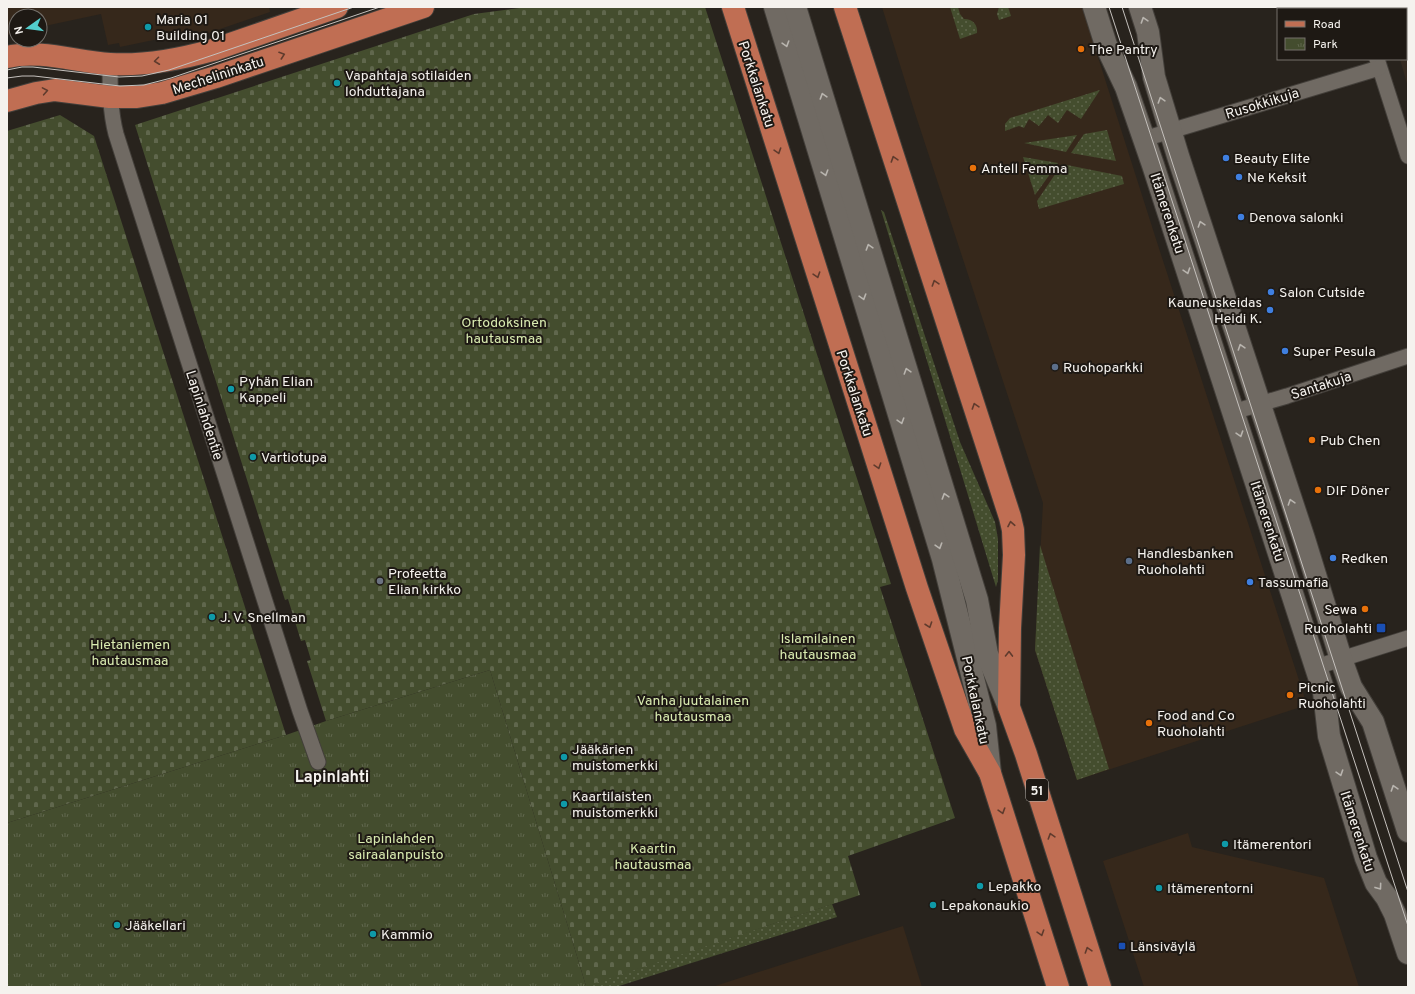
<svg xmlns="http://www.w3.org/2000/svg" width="1415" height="994" font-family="Overpass,sans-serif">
<defs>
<pattern id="grass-dots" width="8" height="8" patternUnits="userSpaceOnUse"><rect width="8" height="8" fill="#444d2e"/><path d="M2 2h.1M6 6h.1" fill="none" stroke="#60674d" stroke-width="1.8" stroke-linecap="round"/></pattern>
<pattern id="cemetery-stones" width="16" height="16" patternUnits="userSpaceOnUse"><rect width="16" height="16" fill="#444d2e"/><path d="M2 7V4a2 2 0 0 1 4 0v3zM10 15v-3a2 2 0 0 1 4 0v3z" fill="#60674d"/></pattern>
<pattern id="park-tufts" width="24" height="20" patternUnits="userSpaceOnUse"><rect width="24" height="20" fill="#444d2e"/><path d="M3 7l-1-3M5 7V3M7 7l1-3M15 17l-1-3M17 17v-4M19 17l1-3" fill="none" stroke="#60674d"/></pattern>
</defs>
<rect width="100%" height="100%" fill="#28231d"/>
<!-- commercial -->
<g fill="#36281b">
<path d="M7 7H269L270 12 194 38 192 32 120 47 119 43 108 45 101 14 40 27V16H16V33L7 35Z"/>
<path d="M882 7H1082L1155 236 1307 705 1077 780 1035 650 1043 503 915 113Z"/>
<path d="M1188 833 1192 847 1324 878 1359 987H1144L1103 861Z"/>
<path d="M903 926 922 987H712L849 943Z"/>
</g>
<!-- built -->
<path fill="#342a20" d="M1384 7H1408V87L1400 59H1406V9H1385Z"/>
<!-- grass -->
<g fill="url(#grass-dots)">
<path d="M950 7H958L960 14 964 19C973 19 978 25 977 33L960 39Z"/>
<path d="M999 7H1008L1011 16 999 20 997 14Z"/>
<path d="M1100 90 1081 119 1067 110 1058 123 1048 115 1039 126 1029 119 1024 128 1019 126 1005 131V124L1010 118Z"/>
<path d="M1107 130 1116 161 1071 153 1084 134Z"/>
<path d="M1077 135 1066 152 1024 143Z"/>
<path d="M1023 157 1058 163 1035 195Z"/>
<path d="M1062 164 1122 176 1124 184 1039 209 1037 201Z"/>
<path d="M881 210 884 212 960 442 995 522 998 539V580L996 587Z"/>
<path d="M1040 545 1109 769 1077 780 1035 650Z"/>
<path d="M832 904 837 917 616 987H581Z"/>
</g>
<!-- cemetery -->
<g fill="url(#cemetery-stones)">
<path d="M527 7H705L891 584 880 587 955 818 848 856 860 895 586 986 490 670 326 721 307 661 311 660 305 640 301 641 288 599 285 600 135 125 474 14Z"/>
<path d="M60 115 94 136 286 735 7 823V131Z"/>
</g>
<!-- park -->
<path fill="url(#park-tufts)" d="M490 670 586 986 7 987V823L286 735 326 721Z"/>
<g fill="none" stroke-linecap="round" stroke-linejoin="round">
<!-- street casing -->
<g stroke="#433f3a" stroke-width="17">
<g id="street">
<path d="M1360 7 1361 9"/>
<path d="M1377 59 1408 156"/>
<path d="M110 64C110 88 110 111 116 134L300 711 318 762"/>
<path d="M1144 139 1379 68"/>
<path d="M1233 412 1287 396 1408 356"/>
<path d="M1316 667 1408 638"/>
</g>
</g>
<!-- secondary casing -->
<g stroke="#433f3a" stroke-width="24">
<g id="secondary">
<path d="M775 7 943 559 985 726 990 773"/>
<path d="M795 7 977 600 987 654 1009 707"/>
<path d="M1094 7 1106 45 1126 87 1153 165 1324 692 1329 736 1366 858 1376 883 1387 898 1395 914 1408 953"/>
<path d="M1140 7 1148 32 1154 77 1178 156 1304 539 1341 659 1351 687 1373 722 1408 831"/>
</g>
</g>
<!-- primary casing -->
<g stroke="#433f3a" stroke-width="24">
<g id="primary">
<path d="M733 7 917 588 965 729 990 773 1058 987"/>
<path d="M845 7 1010 517 1013 530 1014 555 1010 628 1009 707 1026 754 1100 987"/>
<path d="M7 57C41 49 76 62 110 64 144 66 181 59 213 50L337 7"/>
<path d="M7 101 36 93 55 90 110 97H137L162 93 216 77 423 7"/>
</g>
</g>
<!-- street -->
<use href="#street" stroke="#706a63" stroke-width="15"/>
<!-- secondary -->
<use href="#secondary" stroke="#706a63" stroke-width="22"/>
<!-- primary -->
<use href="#primary" stroke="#c06e53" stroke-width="22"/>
<!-- tram -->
<g stroke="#c5c1bd" stroke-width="1">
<path d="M1109 7 1408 926"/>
<path d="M1122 7 1408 892"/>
<path d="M7 70 22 67H33L119 77 142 76 169 70 354 7"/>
<path d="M7 78 22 76H34L120 86 144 85 171 78 380 7"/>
</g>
</g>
<!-- one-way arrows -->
<defs><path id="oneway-chevron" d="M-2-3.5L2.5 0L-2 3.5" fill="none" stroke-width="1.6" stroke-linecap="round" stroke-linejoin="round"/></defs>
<g stroke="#b9b5af">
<use href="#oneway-chevron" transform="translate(1144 20) rotate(-108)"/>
<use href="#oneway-chevron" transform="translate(786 44) rotate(73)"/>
<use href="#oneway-chevron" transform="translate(823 96) rotate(-107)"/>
<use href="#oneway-chevron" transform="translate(1161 100) rotate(-107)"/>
<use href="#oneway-chevron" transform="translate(825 173) rotate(73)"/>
<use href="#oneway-chevron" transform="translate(1201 224) rotate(-108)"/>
<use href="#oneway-chevron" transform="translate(869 247) rotate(-107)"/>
<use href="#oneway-chevron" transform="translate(1187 271) rotate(72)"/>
<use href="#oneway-chevron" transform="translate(863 297) rotate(73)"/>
<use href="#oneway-chevron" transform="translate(1241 347) rotate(-108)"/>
<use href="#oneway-chevron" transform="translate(907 371) rotate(-107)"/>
<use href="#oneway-chevron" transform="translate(901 421) rotate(73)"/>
<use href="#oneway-chevron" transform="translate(1240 434) rotate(72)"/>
<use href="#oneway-chevron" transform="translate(945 496) rotate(-107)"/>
<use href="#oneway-chevron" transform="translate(1291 502) rotate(-108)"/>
<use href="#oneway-chevron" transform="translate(939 546) rotate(73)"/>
<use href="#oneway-chevron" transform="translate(1340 773) rotate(72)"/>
<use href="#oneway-chevron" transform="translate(1394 788) rotate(-108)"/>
<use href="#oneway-chevron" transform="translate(1379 887) rotate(54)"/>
</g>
<g stroke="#5f3b2d">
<use href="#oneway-chevron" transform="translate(282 55) rotate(-19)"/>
<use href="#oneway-chevron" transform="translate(157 61) rotate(173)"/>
<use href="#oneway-chevron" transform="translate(45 91) rotate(-10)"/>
<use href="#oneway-chevron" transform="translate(778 151) rotate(72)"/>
<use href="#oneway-chevron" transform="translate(894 159) rotate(-108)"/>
<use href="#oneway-chevron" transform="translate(817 275) rotate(72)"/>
<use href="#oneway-chevron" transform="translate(935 283) rotate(-108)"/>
<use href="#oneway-chevron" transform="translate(975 406) rotate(-108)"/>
<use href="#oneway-chevron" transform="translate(878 466) rotate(72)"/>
<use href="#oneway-chevron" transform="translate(1011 524) rotate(-101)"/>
<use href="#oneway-chevron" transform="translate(929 625) rotate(71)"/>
<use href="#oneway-chevron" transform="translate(1009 654) rotate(-89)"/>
<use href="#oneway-chevron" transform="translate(1002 811) rotate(73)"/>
<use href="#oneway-chevron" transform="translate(1051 836) rotate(-107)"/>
<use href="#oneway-chevron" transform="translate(1041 933) rotate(72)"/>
<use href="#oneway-chevron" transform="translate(1088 950) rotate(-108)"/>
</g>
<!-- markers -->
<g fill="#0f9aa8" stroke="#1e1914" stroke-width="1.5">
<circle cx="148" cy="27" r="4"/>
<circle cx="337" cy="83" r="4"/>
<circle cx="231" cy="389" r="4"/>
<circle cx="253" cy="457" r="4"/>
<circle cx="212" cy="617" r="4"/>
<circle cx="564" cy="757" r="4"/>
<circle cx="564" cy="804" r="4"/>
<circle cx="1225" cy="844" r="4"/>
<circle cx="980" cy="886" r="4"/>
<circle cx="1159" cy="888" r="4"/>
<circle cx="933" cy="905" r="4"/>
<circle cx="117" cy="925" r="4"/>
<circle cx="373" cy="934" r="4"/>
</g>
<g fill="#e8710a" stroke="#1e1914" stroke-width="1.5">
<circle cx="1081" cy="49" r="4"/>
<circle cx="973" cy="168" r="4"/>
<circle cx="1312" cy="440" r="4"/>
<circle cx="1318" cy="490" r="4"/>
<circle cx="1365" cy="609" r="4"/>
<circle cx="1290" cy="695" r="4"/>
<circle cx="1149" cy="723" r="4"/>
</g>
<g fill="#3f7fe0" stroke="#1e1914" stroke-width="1.5">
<circle cx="1226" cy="158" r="4"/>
<circle cx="1239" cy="177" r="4"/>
<circle cx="1241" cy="217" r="4"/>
<circle cx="1271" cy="292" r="4"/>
<circle cx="1270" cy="310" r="4"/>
<circle cx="1285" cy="351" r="4"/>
<circle cx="1333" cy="558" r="4"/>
<circle cx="1250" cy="582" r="4"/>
</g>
<g fill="#5c6f8a" stroke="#1e1914" stroke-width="1.5">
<circle cx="1055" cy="367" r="4"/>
<circle cx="1129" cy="561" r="4"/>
</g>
<circle fill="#6b7280" stroke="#1e1914" stroke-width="1.5" cx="380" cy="581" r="4"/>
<g fill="#1a4fb4" stroke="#1e1914" stroke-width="1.5">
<rect x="1376" y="623" width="10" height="10" rx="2"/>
<rect x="1118" y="942" width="8" height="8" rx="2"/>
</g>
<g text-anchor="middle" stroke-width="4" stroke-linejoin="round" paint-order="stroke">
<!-- shield labels -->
<rect fill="#1e1914" stroke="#b4b1ad" stroke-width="1" x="1026" y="779" width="22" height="22" rx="3"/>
<g font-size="13" font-weight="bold" fill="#f5f2ee">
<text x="1037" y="795">51</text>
</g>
<!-- poi labels -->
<g font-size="14" fill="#f5f2ee" stroke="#1e1914" text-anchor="start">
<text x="156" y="24">Maria 01<tspan x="156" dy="16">Building 01</tspan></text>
<text x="1089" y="54">The Pantry</text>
<text x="345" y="80">Vapahtaja sotilaiden<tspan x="345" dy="16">lohduttajana</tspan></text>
<text x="1234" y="163">Beauty Elite</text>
<text x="981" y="173">Antell Femma</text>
<text x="1247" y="182">Ne Keksit</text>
<text x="1249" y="222">Denova salonki</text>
<text x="1279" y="297">Salon Cutside</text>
<text x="1262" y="307" text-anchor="end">Kauneuskeidas<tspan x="1262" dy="16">Heidi K.</tspan></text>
<text x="1293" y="356">Super Pesula</text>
<text x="1063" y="372">Ruohoparkki</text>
<text x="239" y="386">Pyhän Elian<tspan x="239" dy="16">Kappeli</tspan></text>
<text x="1320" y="445">Pub Chen</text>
<text x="261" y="462">Vartiotupa</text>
<text x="1326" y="495">DIF Döner</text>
<text x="1137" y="558">Handlesbanken<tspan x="1137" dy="16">Ruoholahti</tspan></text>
<text x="1341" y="563">Redken</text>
<text x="388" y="578">Profeetta<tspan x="388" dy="16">Elian kirkko</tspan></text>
<text x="1258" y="587">Tassumafia</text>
<text x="1357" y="614" text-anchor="end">Sewa</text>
<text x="220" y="622">J. V. Snellman</text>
<text x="1372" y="633" text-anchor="end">Ruoholahti</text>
<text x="1298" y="692">Picnic<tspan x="1298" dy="16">Ruoholahti</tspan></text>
<text x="1157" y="720">Food and Co<tspan x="1157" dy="16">Ruoholahti</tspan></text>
<text x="572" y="754">Jääkärien<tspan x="572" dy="16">muistomerkki</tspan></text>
<text x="572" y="801">Kaartilaisten<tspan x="572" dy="16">muistomerkki</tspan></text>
<text x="1233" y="849">Itämerentori</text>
<text x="988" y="891">Lepakko</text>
<text x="1167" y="893">Itämerentorni</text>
<text x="941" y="910">Lepakonaukio</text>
<text x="125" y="930">Jääkellari</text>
<text x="381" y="939">Kammio</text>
<text x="1130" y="951">Länsiväylä</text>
</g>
<!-- street labels -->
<g font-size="14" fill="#f5f2ee" stroke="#1e1914">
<text transform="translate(218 75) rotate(-18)" y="5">Mechelininkatu</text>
<text transform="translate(757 84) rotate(72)" y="5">Porkkalankatu</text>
<text transform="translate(1262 103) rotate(-17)" y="5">Rusokkikuja</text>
<text transform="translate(1168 213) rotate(72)" y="5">Itämerenkatu</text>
<text transform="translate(1321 385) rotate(-18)" y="5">Santakuja</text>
<text transform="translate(855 393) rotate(72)" y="5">Porkkalankatu</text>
<text transform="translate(205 415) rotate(72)" y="5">Lapinlahdentie</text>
<text transform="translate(1268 521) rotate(72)" y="5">Itämerenkatu</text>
<text transform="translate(976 700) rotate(78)" y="5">Porkkalankatu</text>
<text transform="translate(1358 831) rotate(72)" y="5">Itämerenkatu</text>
</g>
<!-- park labels -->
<g font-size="14" fill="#daecb1" stroke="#1e1914">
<text x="504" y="327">Ortodoksinen<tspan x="504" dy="16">hautausmaa</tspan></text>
<text x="818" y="643">Islamilainen<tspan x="818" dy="16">hautausmaa</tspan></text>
<text x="130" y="649">Hietaniemen<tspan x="130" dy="16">hautausmaa</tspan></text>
<text x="693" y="705">Vanha juutalainen<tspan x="693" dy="16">hautausmaa</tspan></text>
<text x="396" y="843">Lapinlahden<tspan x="396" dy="16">sairaalanpuisto</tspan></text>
<text x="653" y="853">Kaartin<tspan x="653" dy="16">hautausmaa</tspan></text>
</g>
<!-- quarter labels -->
<g font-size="16" font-weight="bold" fill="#f5f2ee" stroke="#1e1914">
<text x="332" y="782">Lapinlahti</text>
</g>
</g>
<!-- border -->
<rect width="1415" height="994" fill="none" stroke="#f5f2ee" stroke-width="16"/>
<!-- legend -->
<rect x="1277" y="8" width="130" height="52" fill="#1e1914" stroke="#74706b"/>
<rect x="1285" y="21" width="20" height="6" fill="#c06e53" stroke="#74706b"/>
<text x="1313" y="28" font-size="12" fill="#f5f2ee">Road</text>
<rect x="1285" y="38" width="20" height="12" fill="url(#park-tufts)" stroke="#74706b"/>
<text x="1313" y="48" font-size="12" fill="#f5f2ee">Park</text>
<!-- north arrow -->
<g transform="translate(28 28) rotate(256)"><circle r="19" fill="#1e1914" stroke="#74706b"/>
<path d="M0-3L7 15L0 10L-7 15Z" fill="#52cdcc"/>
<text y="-6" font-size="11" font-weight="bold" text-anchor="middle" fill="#f5f2ee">N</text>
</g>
</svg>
